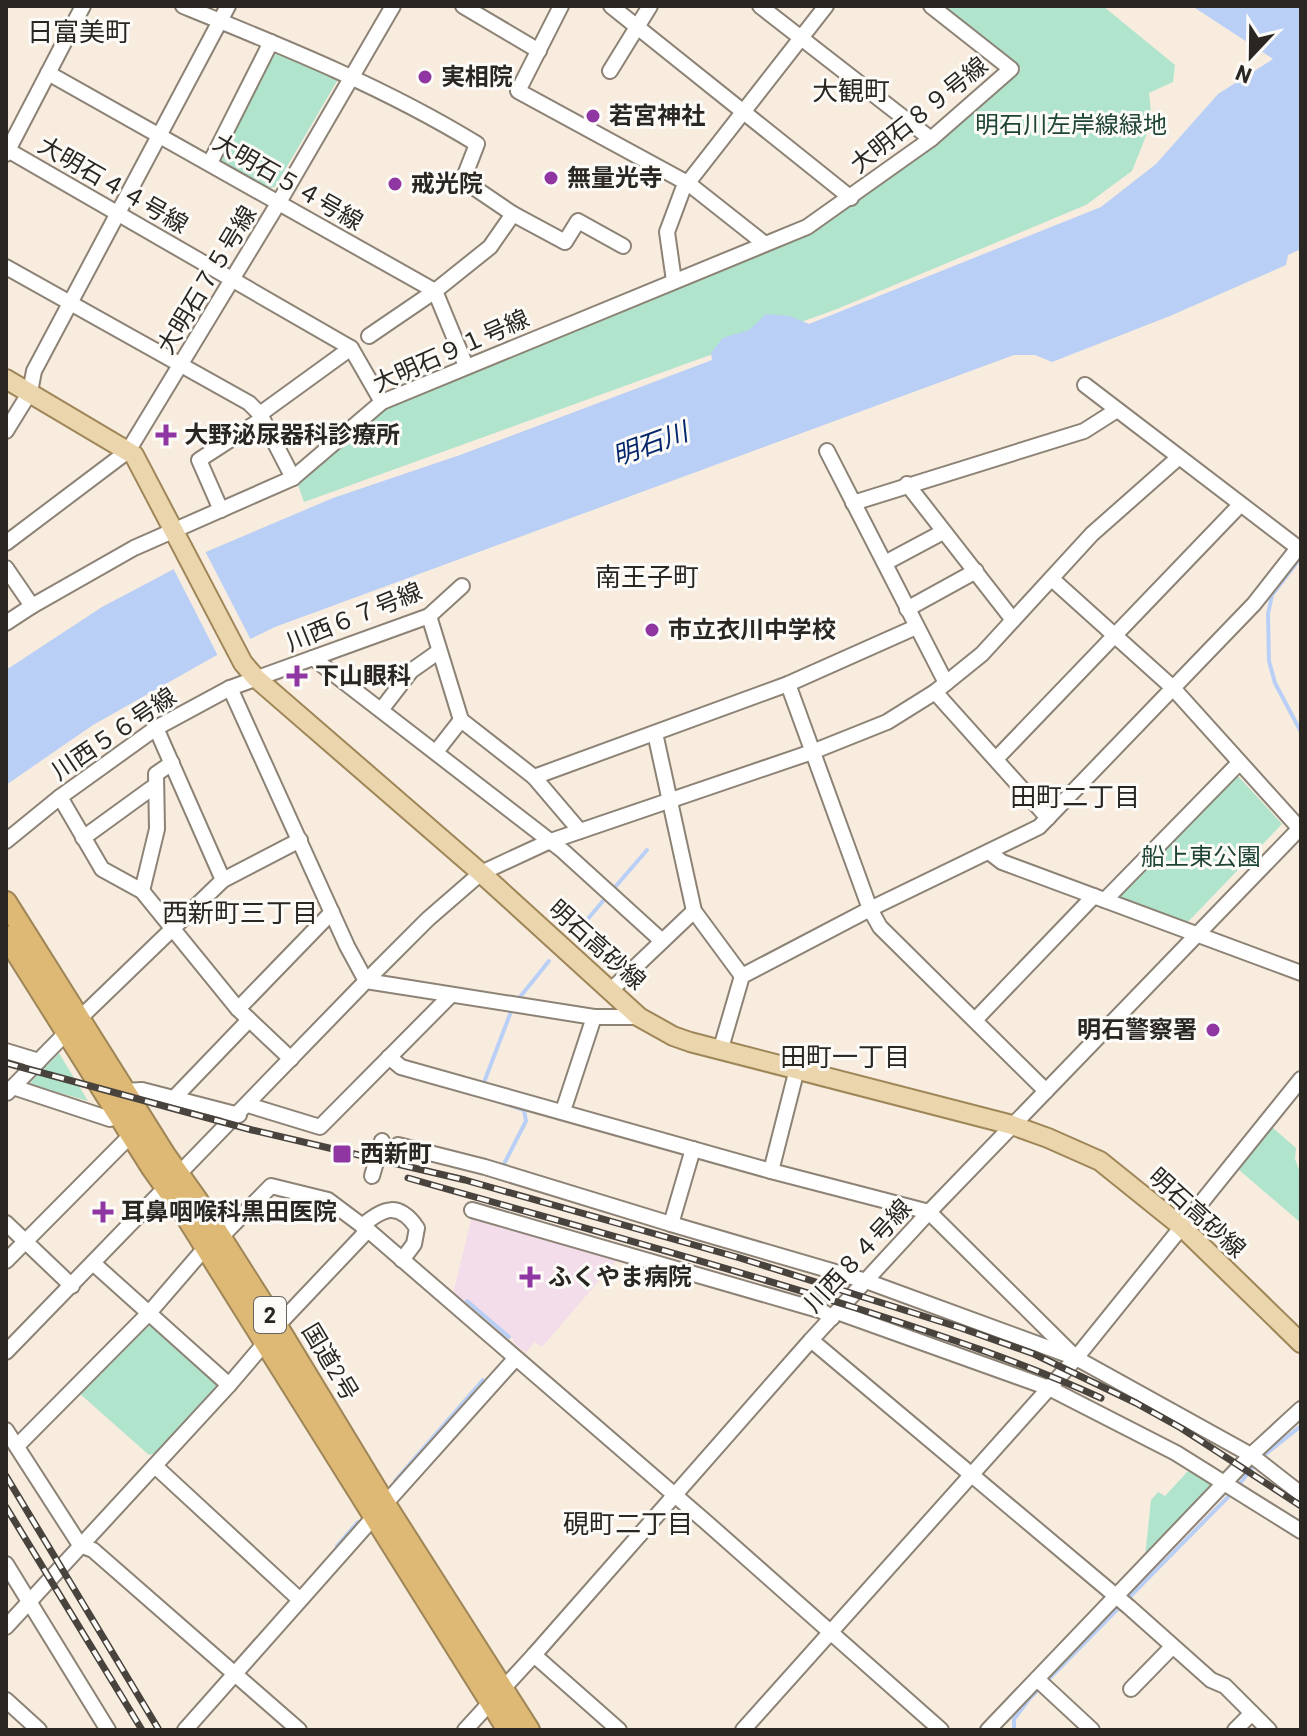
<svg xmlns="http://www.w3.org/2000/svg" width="1307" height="1736" font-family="Barlow,'Noto Sans JP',sans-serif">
<rect width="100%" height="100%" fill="#f8ecdf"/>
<!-- medical -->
<path fill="#f3ddeb" d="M472 1216 617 1260 542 1347 535 1342 526 1353 514 1343 511 1336 468 1300 464 1304 453 1293Z"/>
<!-- green -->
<g fill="#b1e4cc">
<path d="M941 6H1103L1175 65 1173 82 1149 93 1152 121 1132 171 1086 205 837 309 304 502 297 482 385 405 855 201 937 145 1021 69Z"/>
<path d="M273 53 334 75 337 81 275 187 269 188 219 160V156Z"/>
<path d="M1231 777H1239L1282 824 1185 925 1117 900 1119 891Z"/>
<path d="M59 1053 88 1101 29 1084Z"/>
<path d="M1272 1127 1296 1148 1295 1159 1301 1175V1223L1238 1169Z"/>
<path d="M153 1326 219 1385 156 1453 149 1455 79 1393 145 1327Z"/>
<path d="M1189 1470 1211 1484 1210 1492 1145 1557 1151 1500 1158 1492 1165 1496Z"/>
</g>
<!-- water -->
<path fill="#b9cff6" d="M1192 6H1301V249L1288 255 1286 265 1170 316 1052 362 1035 355H1014L275 627 217 655 93 725 6 785V670L102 607 208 551 333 498 460 455 712 360 711 353 723 338 749 330 766 314 790 316 809 324 1101 207 1156 164 1218 94 1273 59Z"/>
<!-- pier -->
<path fill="#f8ecdf" d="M204 549 252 642 219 658 172 566Z"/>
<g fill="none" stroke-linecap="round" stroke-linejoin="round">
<!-- stream -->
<g stroke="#b9cff6" stroke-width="4">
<path d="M1301 557 1272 595 1268 614 1269 661 1275 683 1301 732"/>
<path d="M616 886 647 850"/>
<path d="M575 934 603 901"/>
<path d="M520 997 549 961"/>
<path d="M483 1085 512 1009"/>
<path d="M503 1103 524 1110 526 1121 504 1164"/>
<path d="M467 1301 509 1337"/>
<path d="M395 1481 483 1380"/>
<path d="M1238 1486 1258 1460 1301 1426"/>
<path d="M337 1546 358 1522"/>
<path d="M1014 1730V1719L1030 1698 1232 1493"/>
</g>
<!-- minor casing -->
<g stroke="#8c8275" stroke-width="18">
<g id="minor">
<path d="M183 6C284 47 384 87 477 144L463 180 513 214 565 242 578 221 623 246"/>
<path d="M463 6 539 51"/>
<path d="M561 6 518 91 689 184 765 244"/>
<path d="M611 6 851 198"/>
<path d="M760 6 931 139"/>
<path d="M610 71 650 6"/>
<path d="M48 73 435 291 466 366"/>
<path d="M6 149 351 348 382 402"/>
<path d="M6 154 83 6"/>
<path d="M210 163 271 42"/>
<path d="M6 267 249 403 260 414 293 478"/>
<path d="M674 281 667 232 683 189 826 6"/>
<path d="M369 336 435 291 490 247 513 214"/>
<path d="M1085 385 1301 550"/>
<path d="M260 414 351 348"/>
<path d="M6 431 30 392 34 371 228 6"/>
<path d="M827 451 946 683"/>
<path d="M907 484 1013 620"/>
<path d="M853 503 1084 431 1117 410"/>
<path d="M221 510 199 460 262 419"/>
<path d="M6 543 128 451 279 202 393 6"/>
<path d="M885 563 943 532"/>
<path d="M6 568 32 606"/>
<path d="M1052 579 1172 687 1301 830"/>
<path d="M907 609 976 571"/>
<path d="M429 616 461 720 534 777 580 831"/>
<path d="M6 623 32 606 134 548 293 478 382 402 807 227 931 139 1011 69 931 6"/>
<path d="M313 658 563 851 662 941"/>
<path d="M788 684 870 909 880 927 1046 1091"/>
<path d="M230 688 347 946 366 981 594 1017H639"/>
<path d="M935 692 1048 818"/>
<path d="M381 710 411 671 438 652"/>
<path d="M156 728 223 880"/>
<path d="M655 733 694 911 742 976"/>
<path d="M436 752 461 720"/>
<path d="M996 759 1240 505"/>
<path d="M534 777 788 684 916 627"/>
<path d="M60 797 102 869 142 891 238 1009 291 1059"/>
<path d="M83 838 156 785"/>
<path d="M6 841 60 797 156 728 230 688 429 616 462 586"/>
<path d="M989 852 1002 862 1301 973"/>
<path d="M142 891 157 829 156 774 172 763"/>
<path d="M1105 900 1239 763"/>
<path d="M611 990 694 911"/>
<path d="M238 1009 332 912"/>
<path d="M79 1019 223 880 300 840"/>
<path d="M976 1019 1094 896"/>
<path d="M721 1048 742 976 870 909 1039 827 1254 604 1298 548"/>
<path d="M6 1051 39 1061"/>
<path d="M389 1057 401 1067 771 1171 929 1212 1071 1353"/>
<path d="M13 1087 110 1119 118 1115"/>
<path d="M124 1091 142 1090 239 1115"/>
<path d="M7 1093 66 1033"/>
<path d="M174 1098 249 1020"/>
<path d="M248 1105 320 1127 451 995"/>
<path d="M563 1111 594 1017"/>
<path d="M398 1145 485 1167 671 1224"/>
<path d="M693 1149 671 1224 866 1281 1076 1358 1251 1455 1301 1409"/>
<path d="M771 1171 797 1069"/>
<path d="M372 1176 382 1141"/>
<path d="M472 1210 822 1311 832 1318"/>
<path d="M6 1223 72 1286"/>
<path d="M362 1226C384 1207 399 1202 417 1228L414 1244 402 1260"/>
<path d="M220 1238 271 1186 328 1200 368 1230 706 1522 941 1730"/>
<path d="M6 1261 131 1135"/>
<path d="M93 1263 229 1385"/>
<path d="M837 1312 1049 1388 1176 1453 1301 1531"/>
<path d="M277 1326 368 1230"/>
<path d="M811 1340 1129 1607 1211 1680 1225 1686 1269 1730"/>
<path d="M6 1352 366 981 428 919 481 873 548 842 812 752 887 722 935 692 982 654 1092 534 1178 458"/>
<path d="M6 1430 80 1545 93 1550 299 1730"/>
<path d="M18 1445 149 1313 205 1248"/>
<path d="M155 1466 299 1599"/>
<path d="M385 1504 515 1359"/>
<path d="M6 1564 108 1730"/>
<path d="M6 1627 229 1385 264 1344"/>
<path d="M534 1655 619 1730"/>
<path d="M1037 1679 1092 1730"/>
<path d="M1131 1689 1172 1647"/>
<path d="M6 1700 39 1730"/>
<path d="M185 1730 373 1518"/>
<path d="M465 1730 534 1655 811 1340 929 1212 1301 827"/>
<path d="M743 1730 1076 1358 1301 1079"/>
<path d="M988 1730 1251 1455 1301 1494"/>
<path d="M1235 1730 1252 1713"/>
</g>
</g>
<!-- major casing -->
<g stroke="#9f8658" stroke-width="22">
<path id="major" d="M6 379 134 455 243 663 256 678 481 873 639 1017 673 1036 690 1042 1012 1125 1048 1138 1100 1161 1182 1227 1301 1343"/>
</g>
<!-- highway casing -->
<g stroke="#9f8658" stroke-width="24">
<g id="highway">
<path d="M6 902 165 1155 197 1200 277 1326 385 1504 529 1730"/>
<path d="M6 936 152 1168 184 1213 508 1730"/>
</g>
</g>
<!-- minor -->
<use href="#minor" stroke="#fff" stroke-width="14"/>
<!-- major -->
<use href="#major" stroke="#ebd5ad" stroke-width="18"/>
<!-- highway -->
<use href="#highway" stroke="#deb976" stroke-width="20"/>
<!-- rail casing -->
<g stroke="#48433d" stroke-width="7">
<g id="rail">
<path d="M6 1063 252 1130 465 1180 740 1258 961 1328 1034 1354 1136 1403 1181 1428 1301 1506"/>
<path d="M408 1178C558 1221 708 1261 856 1308 940 1335 1022 1362 1101 1398"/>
<path d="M6 1476 159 1730"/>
<path d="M6 1507 142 1730"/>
</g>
</g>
<!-- rail -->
<use href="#rail" stroke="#fdfbf8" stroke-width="4" stroke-dasharray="12" stroke-linecap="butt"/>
</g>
<!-- markers -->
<g fill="#8f36a2" stroke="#fdfbf8" stroke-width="3">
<circle cx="425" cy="77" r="8"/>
<circle cx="593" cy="116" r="8"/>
<circle cx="551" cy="178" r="8"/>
<circle cx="395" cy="184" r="8"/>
<path d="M162 423h8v8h8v8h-8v8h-8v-8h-8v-8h8z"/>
<circle cx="652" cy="630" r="8"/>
<path d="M293 664h8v8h8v8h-8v8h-8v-8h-8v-8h8z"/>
<circle cx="1213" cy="1030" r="8"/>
<rect x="332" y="1144" width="20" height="20" rx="4"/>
<path d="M99 1200h8v8h8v8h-8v8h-8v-8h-8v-8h8z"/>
<path d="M526 1265h8v8h8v8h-8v8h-8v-8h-8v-8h8z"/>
</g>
<g text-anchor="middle" stroke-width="6" stroke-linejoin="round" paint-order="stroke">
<!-- shield labels -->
<rect fill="#fdfbf8" stroke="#696662" stroke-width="2" x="254" y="1297" width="32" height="36" rx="6"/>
<g font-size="22" font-weight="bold" fill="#2a2621">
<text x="270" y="1323">2</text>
</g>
<!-- poi labels -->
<g font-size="24" font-weight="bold" fill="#2a2621" stroke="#fdfbf8" text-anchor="start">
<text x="441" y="85">実相院</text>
<text x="609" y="124">若宮神社</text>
<text x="567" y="186">無量光寺</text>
<text x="411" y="192">戒光院</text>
<text x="184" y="443">大野泌尿器科診療所</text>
<text x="668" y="638">市立衣川中学校</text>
<text x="315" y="684">下山眼科</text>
<text x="1197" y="1038" text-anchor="end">明石警察署</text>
<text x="360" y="1162">西新町</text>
<text x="121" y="1220">耳鼻咽喉科黒田医院</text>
<text x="548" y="1285">ふくやま病院</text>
</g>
<!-- street labels -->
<g font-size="24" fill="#2a2621" stroke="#fdfbf8">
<text transform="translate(919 115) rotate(-39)" y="8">大明石８９号線</text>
<text transform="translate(288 182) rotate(30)" y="8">大明石５４号線</text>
<text transform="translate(113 185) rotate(30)" y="8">大明石４４号線</text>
<text transform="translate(207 280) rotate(-59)" y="8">大明石７５号線</text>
<text transform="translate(451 351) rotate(-24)" y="8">大明石９１号線</text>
<text transform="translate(354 617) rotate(-22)" y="8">川西６７号線</text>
<text transform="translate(114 734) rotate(-34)" y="8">川西５６号線</text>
<text transform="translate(597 945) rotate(42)" y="8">明石高砂線</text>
<text transform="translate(1197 1213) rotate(42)" y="8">明石高砂線</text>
<text transform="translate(858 1256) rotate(-47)" y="8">川西８４号線</text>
<text transform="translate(330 1362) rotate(59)" y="8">国道2号</text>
</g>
<!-- park labels -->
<g font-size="24" fill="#1e4434" stroke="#fdfbf8">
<text x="1071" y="133">明石川左岸線緑地</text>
<text x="1201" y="865">船上東公園</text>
</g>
<!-- neighbourhood labels -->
<g font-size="26" fill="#2a2621" stroke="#fdfbf8">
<text x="79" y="41">日富美町</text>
<text x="851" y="100">大観町</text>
<text x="647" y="586">南王子町</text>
<text x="1075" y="806">田町二丁目</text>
<text x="240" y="922">西新町三丁目</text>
<text x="845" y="1066">田町一丁目</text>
<text x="628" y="1533">硯町二丁目</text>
</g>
<!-- water labels -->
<g font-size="26" font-style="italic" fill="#02256b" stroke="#fdfbf8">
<text transform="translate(650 444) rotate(-20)" y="9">明石川</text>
</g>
</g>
<!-- border -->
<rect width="1307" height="1736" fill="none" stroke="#2a2621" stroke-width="16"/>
<!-- north arrow -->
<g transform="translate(1251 56) rotate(202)" stroke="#fdfbf8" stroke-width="6" paint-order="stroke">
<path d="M0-6L14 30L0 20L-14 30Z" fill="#2a2621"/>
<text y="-12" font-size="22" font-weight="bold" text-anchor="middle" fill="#2a2621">N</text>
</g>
</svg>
